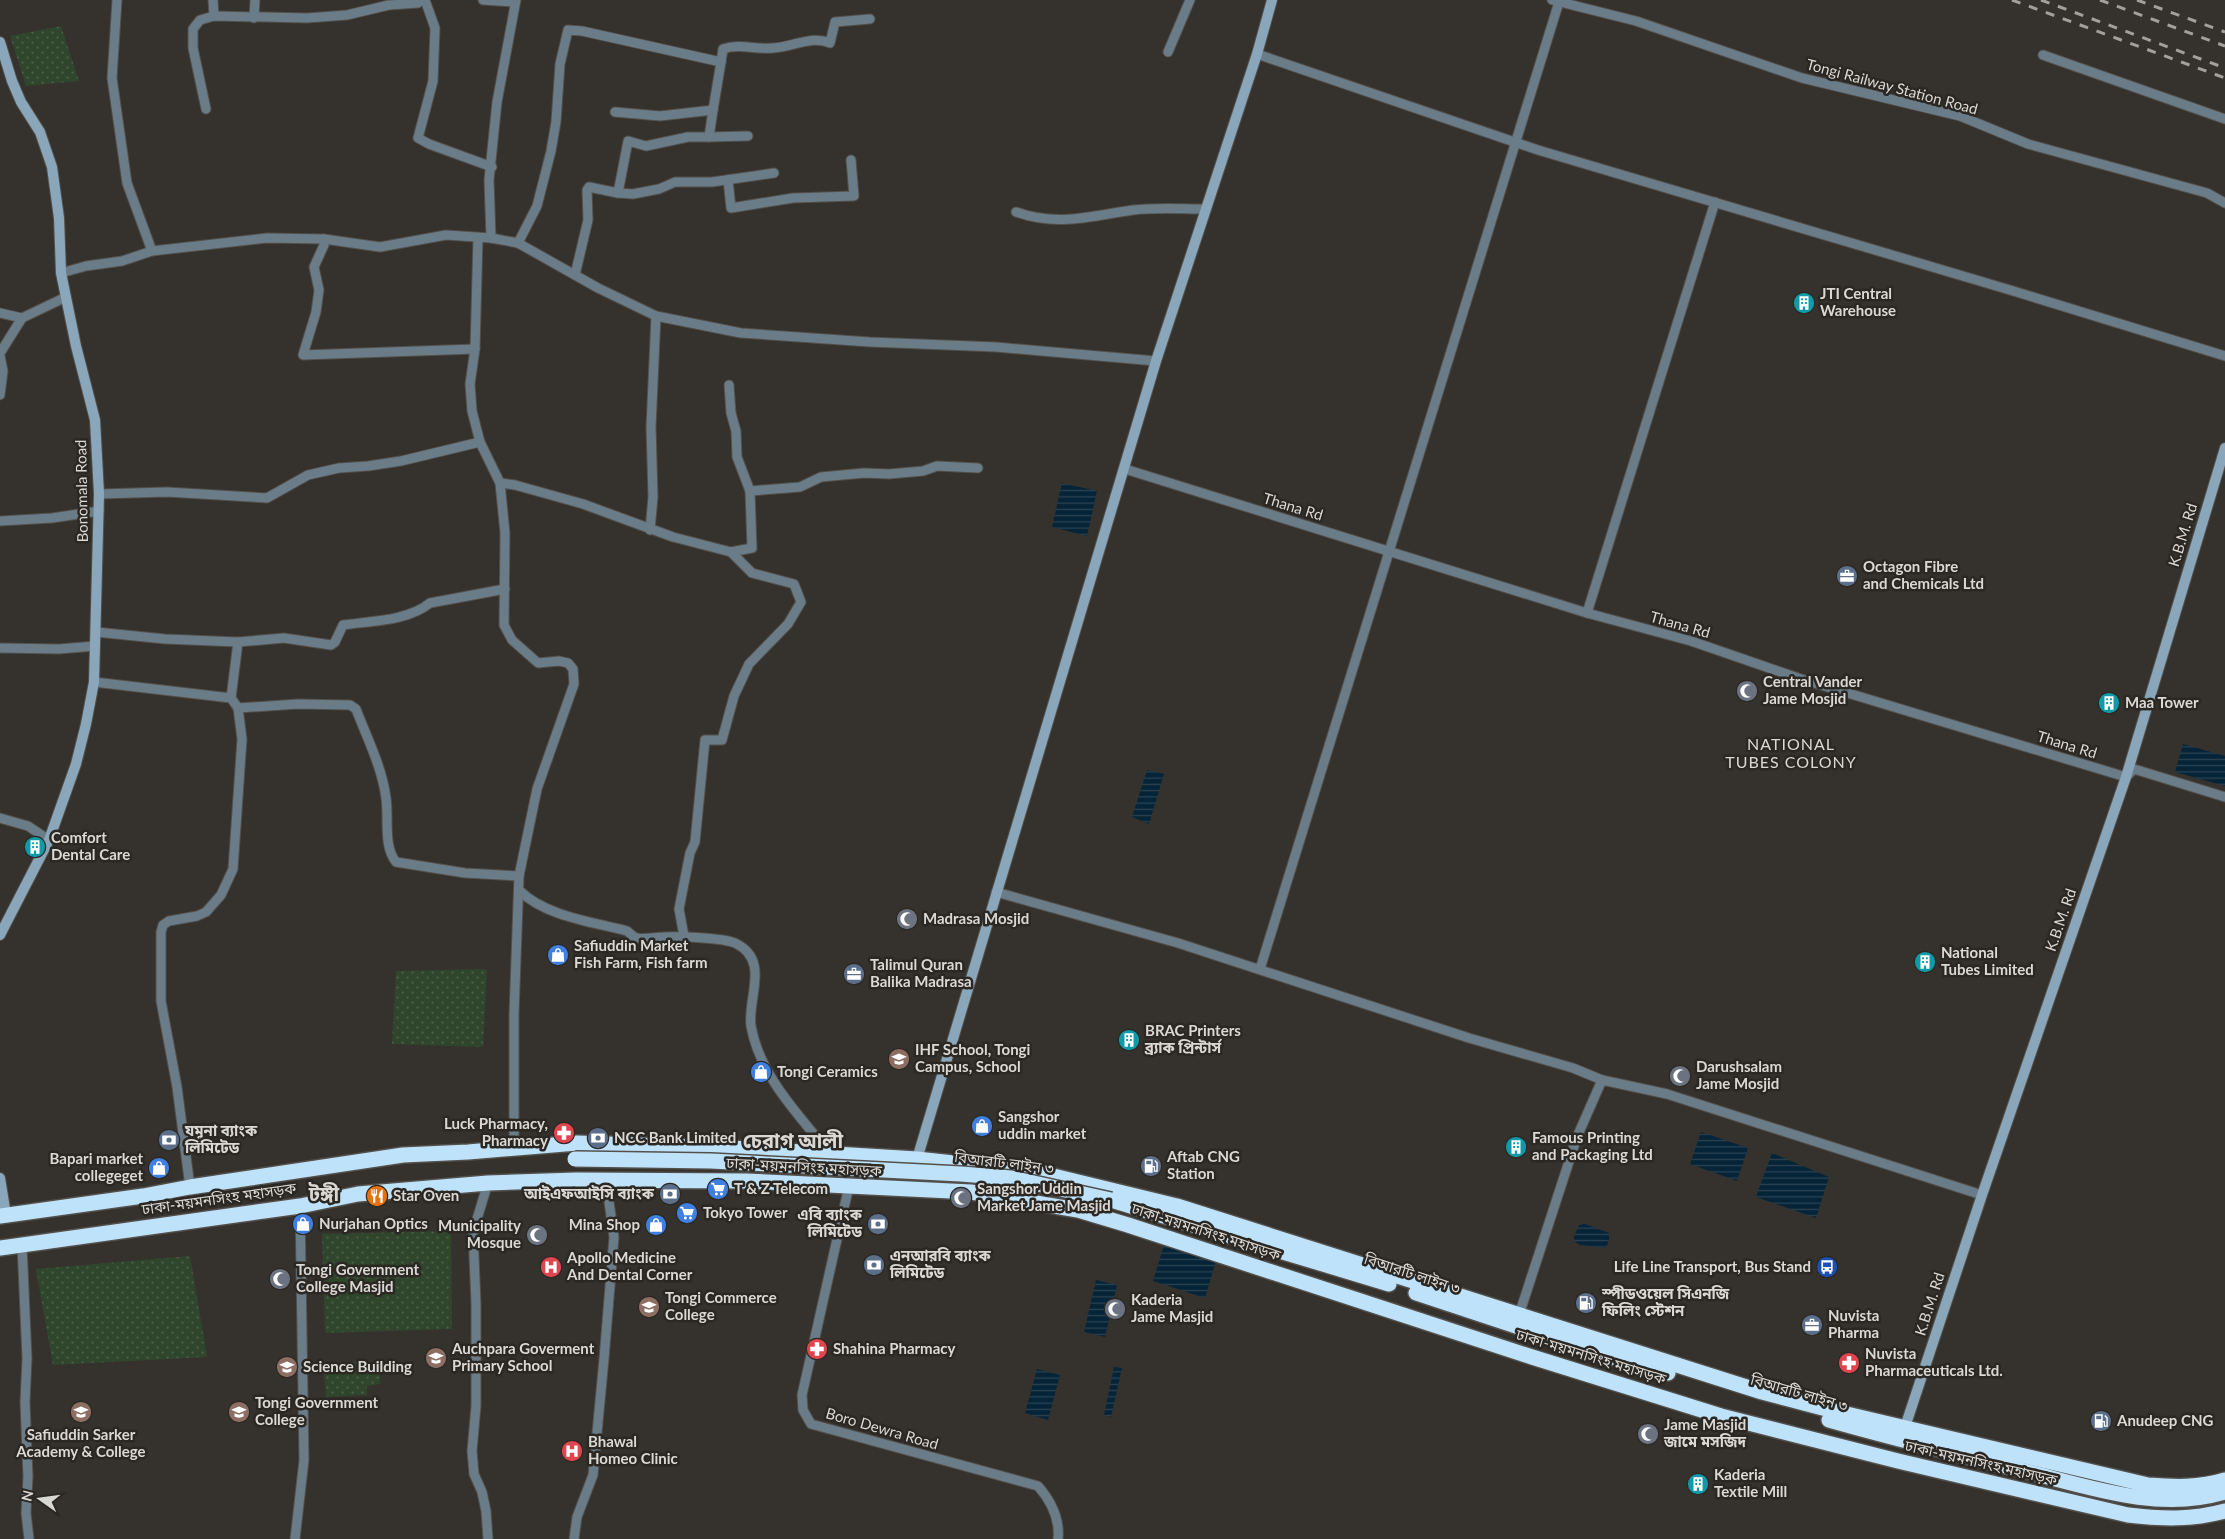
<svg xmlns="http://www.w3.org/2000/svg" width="2225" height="1539" font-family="Lato,'Noto Sans Bengali',sans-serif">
<defs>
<pattern id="grass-dots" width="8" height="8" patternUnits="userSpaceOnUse" patternTransform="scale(1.25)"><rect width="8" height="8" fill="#30462c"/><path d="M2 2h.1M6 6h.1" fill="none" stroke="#4d604a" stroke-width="1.8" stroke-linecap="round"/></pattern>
<pattern id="water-rules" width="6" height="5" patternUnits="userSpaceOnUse" patternTransform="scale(1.25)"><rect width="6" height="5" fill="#062437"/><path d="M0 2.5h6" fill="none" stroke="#2a4353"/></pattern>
</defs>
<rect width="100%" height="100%" fill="#35322d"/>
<!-- grass -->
<g fill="url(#grass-dots)">
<path d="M61 26 79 81 26 86 10 36Z"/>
<path d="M487 969 483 1047 392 1044 396 971Z"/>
<path d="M451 1231 452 1329 325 1333 322 1234Z"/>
<path d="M190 1256 207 1357 53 1365 36 1269Z"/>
<path d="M380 1361V1384L367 1386V1395L326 1397 323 1363Z"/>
</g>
<!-- water -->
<g fill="url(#water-rules)">
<path d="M1062 483 1097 491 1087 536 1052 527Z"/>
<path d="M2183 744 2225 756V786L2175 772Z"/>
<path d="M1147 770 1164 774 1149 824 1132 817Z"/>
<path d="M1701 1132 1748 1148 1737 1181 1690 1164Z"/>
<path d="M1772 1153 1829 1177 1816 1218 1756 1197Z"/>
<path d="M1585 1224 1609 1233V1240L1606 1248 1580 1245 1575 1242 1574 1236 1579 1225Z"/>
<path d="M1164 1245 1216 1261 1205 1298 1153 1281Z"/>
<path d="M1096 1280 1117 1285 1105 1337 1084 1332Z"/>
<path d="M1114 1367 1122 1368 1111 1417 1104 1415Z"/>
<path d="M1037 1369 1060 1375 1048 1420 1025 1413Z"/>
</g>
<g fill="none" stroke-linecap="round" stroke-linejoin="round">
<!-- street casing -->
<g stroke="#53504b" stroke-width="11">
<g id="street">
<path d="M117 0 112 78 127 183 152 251"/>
<path d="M213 0 214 16"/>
<path d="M425 0 435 28 433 81 418 138 429 144 492 167"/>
<path d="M483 0 515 2"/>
<path d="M1552 0 1636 21 1802 78 1960 116 2028 144 2207 193 2225 203"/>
<path d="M254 18 255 0"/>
<path d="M1168 52 1190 0"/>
<path d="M1257 54 1538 150 2010 290 2225 356"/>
<path d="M2043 55 2225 119"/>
<path d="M206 109 193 48V29L200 20 214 16 307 18 347 15 389 5 418 3 420 0"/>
<path d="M615 112 660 116 713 110 721 62"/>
<path d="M709 137 748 136"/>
<path d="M728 180 731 208 793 198 854 196 851 160"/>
<path d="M618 193 628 141 646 146 688 137H709L713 110"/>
<path d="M1016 212C1058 227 1091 216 1133 210 1157 207 1182 209 1206 209"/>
<path d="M478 238 475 349 470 384 472 411 480 442 500 483 505 533 504 625 512 640 538 663 559 661 568 663 573 669 574 684 537 789 519 876 514 1014V1147"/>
<path d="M491 238 489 180 497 102 516 0"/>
<path d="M324 239V245L314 267 319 290 316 312 303 355 475 349"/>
<path d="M518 243 537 206 551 151 556 122 560 64 568 30 582 31 721 62 723 49C740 43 756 50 773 48 794 47 810 35 830 43L835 22 870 19"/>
<path d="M61 273 86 266 122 261 152 251 267 238 324 239 380 247 446 235 491 238 518 243 598 288 656 316 741 333 870 342 996 347 1156 361"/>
<path d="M575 275 588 220 587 190 589 187 618 193 633 194 659 189 675 182H712L774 173"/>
<path d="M0 313 22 318"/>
<path d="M0 353 22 318 66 297"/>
<path d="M0 356 3 371 0 395"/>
<path d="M729 385 731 413 736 431 737 457 750 491 752 548 731 552"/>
<path d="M1125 469 1587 613 1691 641 1798 678 2126 777 2134 769 2225 797"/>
<path d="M500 483 515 485 583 504 673 537 731 552 752 573 794 584 801 602 788 624 749 664 734 696 722 740H705L695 842 690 853 679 909 684 936"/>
<path d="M750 491 800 487 821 477 864 473 889 474 923 471 937 466 978 468"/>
<path d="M99 494 167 492 267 498 308 475 339 468 368 466 401 461 480 442"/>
<path d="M0 521 52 518 99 511"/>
<path d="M650 530 653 497 651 427 656 316"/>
<path d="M1587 613 1715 202"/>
<path d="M96 632 165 639 238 642"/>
<path d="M0 648 59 649 95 646"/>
<path d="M94 682 231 698 238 642 284 638 331 645 335 642 343 625C371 621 408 621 430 603L505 589"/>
<path d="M238 708 298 704 350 705 356 709C367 738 382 767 386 798 389 819 383 846 396 862L465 873 519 876"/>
<path d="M0 818 28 826 49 840"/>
<path d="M520 891C545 916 593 922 627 931 630 933 633 937 637 938 644 940 656 937 663 937 678 936 723 938 735 943 771 960 747 998 751 1026 760 1077 800 1116 831 1155"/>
<path d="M996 892 1178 943 1469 1038 1573 1068 1602 1080 1577 1137 1519 1315"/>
<path d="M1260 969 1559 2"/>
<path d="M1602 1080 1667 1094 1982 1195"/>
<path d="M488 1183 473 1232 476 1304V1406L472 1451 474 1474 482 1492 486 1511 488 1539"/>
<path d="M849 1186 802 1395 803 1410 811 1424 1038 1486C1051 1501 1060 1519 1058 1539"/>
<path d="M190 1187 177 1087 161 1001V932L163 925 169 921 197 916 206 912 221 895 233 869 242 739 238 708 231 698"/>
<path d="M22 1245 27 1358 25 1402 28 1477 26 1513 29 1539"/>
<path d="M295 1539 304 1460 300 1206"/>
<path d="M574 1539 577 1517 593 1475 604 1359 614 1237 606 1181"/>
</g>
</g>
<!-- secondary casing -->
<g stroke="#53504b" stroke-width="12">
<g id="secondary">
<path d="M0 42 12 81 21 102 40 132 52 167 59 218 61 273 76 346 95 420 99 494 94 682 86 724 76 764 49 840 0 935"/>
<path d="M917 1159 1156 361 1257 54 1272 0"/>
<path d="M0 1178 6 1215"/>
<path d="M1905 1427 1982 1195 2126 777 2225 448"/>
</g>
</g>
<!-- highway casing -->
<g stroke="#53504b" stroke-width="18">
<g id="highway">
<path d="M1111 1200 1389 1284"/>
<path d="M0 1216 143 1196 190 1187 403 1155 468 1152 577 1143 754 1149 917 1159 1037 1172 1177 1206 1762 1392 1834 1411 2148 1485C2174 1487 2199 1488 2225 1480"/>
<path d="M0 1248 300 1206 358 1194 488 1183 576 1180 746 1181 971 1192 1078 1210 1128 1225 1532 1357 1721 1416 1898 1461 2128 1515C2162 1519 2192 1520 2225 1511"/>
<path d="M1416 1293 1591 1351 1668 1373"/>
<path d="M1829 1420C1892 1438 1954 1453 2017 1469 2083 1485 2157 1513 2225 1492"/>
</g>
</g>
<!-- street -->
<use href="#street" stroke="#6b7c89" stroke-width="9"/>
<!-- secondary -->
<use href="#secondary" stroke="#8aa6ba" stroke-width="10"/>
<!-- highway -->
<use href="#highway" stroke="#bfe2fb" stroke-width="15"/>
<!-- rail -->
<g stroke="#a3a09d" stroke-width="3" stroke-dasharray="9 9" stroke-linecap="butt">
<path d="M2012 0 2225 78"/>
<path d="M2041 0 2225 68"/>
<path d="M2100 0 2225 46"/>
<path d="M2137 0 2225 32"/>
</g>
<!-- highway-bridge casing -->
<g stroke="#53504b" stroke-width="18" stroke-linecap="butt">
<path id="highway-bridge" d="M575 1159 711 1161 961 1174 1011 1178 1111 1200"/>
</g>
<!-- highway-bridge -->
<use href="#highway-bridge" stroke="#bfe2fb" stroke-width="15"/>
</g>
<!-- icons -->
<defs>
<g id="building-disc" transform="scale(1.125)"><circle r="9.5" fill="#0f9aa8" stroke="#2b2823"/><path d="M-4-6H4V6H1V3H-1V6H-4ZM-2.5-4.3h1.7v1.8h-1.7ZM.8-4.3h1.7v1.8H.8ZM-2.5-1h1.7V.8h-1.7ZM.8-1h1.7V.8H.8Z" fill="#fff"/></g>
<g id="office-disc" transform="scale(1.125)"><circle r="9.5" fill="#5c6f8a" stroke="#2b2823"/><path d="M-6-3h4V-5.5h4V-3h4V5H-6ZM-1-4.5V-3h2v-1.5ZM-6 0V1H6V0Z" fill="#fff"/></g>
<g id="mosque-disc" transform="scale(1.125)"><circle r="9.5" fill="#6b7280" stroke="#2b2823"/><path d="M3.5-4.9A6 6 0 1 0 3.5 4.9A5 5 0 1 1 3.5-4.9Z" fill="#fff"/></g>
<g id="shop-disc" transform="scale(1.125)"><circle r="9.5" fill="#3f7fe0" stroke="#2b2823"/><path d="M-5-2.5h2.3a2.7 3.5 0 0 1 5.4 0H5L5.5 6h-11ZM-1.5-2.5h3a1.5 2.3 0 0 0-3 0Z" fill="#fff"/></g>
<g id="school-disc" transform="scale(1.125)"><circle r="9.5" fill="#8d6e63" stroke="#2b2823"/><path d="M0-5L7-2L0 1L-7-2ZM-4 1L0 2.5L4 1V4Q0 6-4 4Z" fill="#fff"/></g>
<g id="pharmacy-disc" transform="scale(1.125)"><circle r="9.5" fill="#e0444e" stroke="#2b2823"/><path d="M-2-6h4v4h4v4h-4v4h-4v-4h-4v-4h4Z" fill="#fff"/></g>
<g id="bank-disc" transform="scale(1.125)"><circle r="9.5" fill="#5c6f8a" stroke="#2b2823"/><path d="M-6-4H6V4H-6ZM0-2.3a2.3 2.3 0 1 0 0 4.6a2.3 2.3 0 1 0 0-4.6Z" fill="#fff"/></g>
<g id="fuel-disc" transform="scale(1.125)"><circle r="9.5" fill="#5c6f8a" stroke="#2b2823"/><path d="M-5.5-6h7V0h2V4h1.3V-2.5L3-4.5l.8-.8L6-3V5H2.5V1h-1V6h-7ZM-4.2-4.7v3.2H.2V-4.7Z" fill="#fff"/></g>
<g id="supermarket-disc" transform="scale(1.125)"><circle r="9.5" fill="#3f7fe0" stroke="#2b2823"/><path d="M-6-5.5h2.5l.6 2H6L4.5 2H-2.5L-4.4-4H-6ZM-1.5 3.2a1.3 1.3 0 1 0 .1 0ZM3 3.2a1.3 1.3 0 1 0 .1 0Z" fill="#fff"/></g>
<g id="restaurant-disc" transform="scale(1.125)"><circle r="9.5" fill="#e8710a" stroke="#2b2823"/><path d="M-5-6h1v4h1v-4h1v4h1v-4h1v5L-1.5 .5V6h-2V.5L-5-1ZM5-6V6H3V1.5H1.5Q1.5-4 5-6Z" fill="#fff"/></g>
<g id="hospital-disc" transform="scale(1.125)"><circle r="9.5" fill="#e0444e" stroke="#2b2823"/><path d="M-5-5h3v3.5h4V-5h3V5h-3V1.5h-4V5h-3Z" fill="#fff"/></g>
<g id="bus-disc" transform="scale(1.125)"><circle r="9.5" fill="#1a4fb4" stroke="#2b2823"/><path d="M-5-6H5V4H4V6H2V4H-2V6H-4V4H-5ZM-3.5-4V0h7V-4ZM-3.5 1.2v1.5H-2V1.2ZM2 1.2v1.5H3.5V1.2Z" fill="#fff"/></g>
<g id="university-disc" transform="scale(1.125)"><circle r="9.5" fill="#8d6e63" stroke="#2b2823"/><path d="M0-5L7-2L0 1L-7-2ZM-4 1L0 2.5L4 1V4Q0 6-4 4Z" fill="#fff"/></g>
</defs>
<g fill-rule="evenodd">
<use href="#building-disc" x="1804" y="303"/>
<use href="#office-disc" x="1847" y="576"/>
<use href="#mosque-disc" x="1747" y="691"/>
<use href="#building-disc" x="2109" y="703"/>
<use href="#building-disc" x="35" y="847"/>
<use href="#mosque-disc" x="907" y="919"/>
<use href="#shop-disc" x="558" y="955"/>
<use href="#building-disc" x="1925" y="962"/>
<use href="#office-disc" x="854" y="974"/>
<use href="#building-disc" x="1129" y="1040"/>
<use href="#school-disc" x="899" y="1059"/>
<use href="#shop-disc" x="761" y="1072"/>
<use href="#mosque-disc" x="1680" y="1076"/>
<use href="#shop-disc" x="982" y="1126"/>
<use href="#pharmacy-disc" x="564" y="1133"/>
<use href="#bank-disc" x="598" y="1138"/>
<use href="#bank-disc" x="169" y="1140"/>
<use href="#building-disc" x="1516" y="1147"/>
<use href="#fuel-disc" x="1151" y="1166"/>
<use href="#shop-disc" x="159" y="1168"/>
<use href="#supermarket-disc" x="718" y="1189"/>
<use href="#bank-disc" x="670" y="1194"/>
<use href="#restaurant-disc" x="377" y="1196"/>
<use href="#mosque-disc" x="961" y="1198"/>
<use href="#supermarket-disc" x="687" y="1213"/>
<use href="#shop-disc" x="303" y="1224"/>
<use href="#bank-disc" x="878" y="1224"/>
<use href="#shop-disc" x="656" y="1225"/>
<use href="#mosque-disc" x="537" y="1235"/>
<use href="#bank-disc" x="874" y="1265"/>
<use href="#hospital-disc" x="551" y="1267"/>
<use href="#bus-disc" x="1827" y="1267"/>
<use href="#mosque-disc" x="280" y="1279"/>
<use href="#fuel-disc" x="1586" y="1303"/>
<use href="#university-disc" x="649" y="1307"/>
<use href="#mosque-disc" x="1115" y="1309"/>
<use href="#office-disc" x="1812" y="1325"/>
<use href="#pharmacy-disc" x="817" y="1349"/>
<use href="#school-disc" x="436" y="1358"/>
<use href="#pharmacy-disc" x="1849" y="1363"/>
<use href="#university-disc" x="287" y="1367"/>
<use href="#school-disc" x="81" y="1412"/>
<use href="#university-disc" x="239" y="1412"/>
<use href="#fuel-disc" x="2101" y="1421"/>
<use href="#mosque-disc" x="1648" y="1434"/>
<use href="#hospital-disc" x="572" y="1451"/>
<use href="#building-disc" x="1698" y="1484"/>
</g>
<g text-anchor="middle" stroke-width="5" stroke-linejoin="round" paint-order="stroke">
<!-- street labels -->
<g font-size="15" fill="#dad8d5" stroke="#2b2823">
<text transform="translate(1892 87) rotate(15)" y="5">Tongi Railway Station Road</text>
<text transform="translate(82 491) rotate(-91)" y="5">Bonomala Road</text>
<text transform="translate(1293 507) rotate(17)" y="5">Thana Rd</text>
<text transform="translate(2183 535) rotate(-73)" y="5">K.B.M. Rd</text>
<text transform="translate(1680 625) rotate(16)" y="5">Thana Rd</text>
<text transform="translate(2067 745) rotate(17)" y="5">Thana Rd</text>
<text transform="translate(2061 920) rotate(-71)" y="5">K.B.M. Rd</text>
<text transform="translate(1004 1163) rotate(7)" y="5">বিআরটি লাইন ৩</text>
<text transform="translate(804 1167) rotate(3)" y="5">ঢাকা-ময়মনসিংহ মহাসড়ক</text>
<text transform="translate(219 1199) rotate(-8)" y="5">ঢাকা-ময়মনসিংহ মহাসড়ক</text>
<text transform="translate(1206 1232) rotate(18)" y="5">ঢাকা-ময়মনসিংহ মহাসড়ক</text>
<text transform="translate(1412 1274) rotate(18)" y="5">বিআরটি লাইন ৩</text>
<text transform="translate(1930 1304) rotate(-72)" y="5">K.B.M. Rd</text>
<text transform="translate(1591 1357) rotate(17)" y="5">ঢাকা-ময়মনসিংহ মহাসড়ক</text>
<text transform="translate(1799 1393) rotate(16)" y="5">বিআরটি লাইন ৩</text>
<text transform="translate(882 1429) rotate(16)" y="5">Boro Dewra Road</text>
<text transform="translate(1981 1463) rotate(13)" y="5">ঢাকা-ময়মনসিংহ মহাসড়ক</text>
</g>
<!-- poi labels -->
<g font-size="15" font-weight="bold" fill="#dad8d5" stroke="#2b2823" text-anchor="start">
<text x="1820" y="299">JTI Central<tspan x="1820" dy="17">Warehouse</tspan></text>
<text x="1863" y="572">Octagon Fibre<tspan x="1863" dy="17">and Chemicals Ltd</tspan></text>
<text x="1763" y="687">Central Vander<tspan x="1763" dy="17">Jame Mosjid</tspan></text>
<text x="2125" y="708">Maa Tower</text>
<text x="51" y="843">Comfort<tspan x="51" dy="17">Dental Care</tspan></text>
<text x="923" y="924">Madrasa Mosjid</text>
<text x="574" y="951">Safiuddin Market<tspan x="574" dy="17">Fish Farm, Fish farm</tspan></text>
<text x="1941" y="958">National<tspan x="1941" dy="17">Tubes Limited</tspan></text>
<text x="870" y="970">Talimul Quran<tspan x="870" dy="17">Balika Madrasa</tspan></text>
<text x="1145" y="1036">BRAC Printers<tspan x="1145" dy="17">ব্র্যাক প্রিন্টার্স</tspan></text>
<text x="915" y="1055">IHF School, Tongi<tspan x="915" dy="17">Campus, School</tspan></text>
<text x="1696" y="1072">Darushsalam<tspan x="1696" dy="17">Jame Mosjid</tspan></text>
<text x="777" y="1077">Tongi Ceramics</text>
<text x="998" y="1122">Sangshor<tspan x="998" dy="17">uddin market</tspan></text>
<text x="548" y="1129" text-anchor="end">Luck Pharmacy,<tspan x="548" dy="17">Pharmacy</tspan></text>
<text x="185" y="1136">যমুনা ব্যাংক<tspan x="185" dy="17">লিমিটেড</tspan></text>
<text x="614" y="1143">NCC Bank Limited</text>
<text x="1532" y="1143">Famous Printing<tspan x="1532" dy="17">and Packaging Ltd</tspan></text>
<text x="1167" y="1162">Aftab CNG<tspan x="1167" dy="17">Station</tspan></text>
<text x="143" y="1164" text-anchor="end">Bapari market<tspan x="143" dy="17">collegeget</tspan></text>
<text x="734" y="1194">T &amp; Z Telecom</text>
<text x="977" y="1194">Sangshor Uddin<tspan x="977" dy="17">Market Jame Masjid</tspan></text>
<text x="654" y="1199" text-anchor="end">আইএফআইসি ব্যাংক</text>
<text x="393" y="1201">Star Oven</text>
<text x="703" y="1218">Tokyo Tower</text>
<text x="862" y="1220" text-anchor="end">এবি ব্যাংক<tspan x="862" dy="17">লিমিটেড</tspan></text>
<text x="319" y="1229">Nurjahan Optics</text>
<text x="640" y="1230" text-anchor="end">Mina Shop</text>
<text x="521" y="1231" text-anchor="end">Municipality<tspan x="521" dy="17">Mosque</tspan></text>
<text x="890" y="1261">এনআরবি ব্যাংক<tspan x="890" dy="17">লিমিটেড</tspan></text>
<text x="567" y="1263">Apollo Medicine<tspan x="567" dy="17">And Dental Corner</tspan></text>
<text x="1811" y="1272" text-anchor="end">Life Line Transport, Bus Stand</text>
<text x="296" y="1275">Tongi Government<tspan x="296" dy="17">College Masjid</tspan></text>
<text x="1602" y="1299">স্পীডওয়েল সিএনজি<tspan x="1602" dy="17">ফিলিং স্টেশন</tspan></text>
<text x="665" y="1303">Tongi Commerce<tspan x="665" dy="17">College</tspan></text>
<text x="1131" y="1305">Kaderia<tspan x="1131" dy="17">Jame Masjid</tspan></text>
<text x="1828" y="1321">Nuvista<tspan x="1828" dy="17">Pharma</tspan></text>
<text x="452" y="1354">Auchpara Goverment<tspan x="452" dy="17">Primary School</tspan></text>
<text x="833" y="1354">Shahina Pharmacy</text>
<text x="1865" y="1359">Nuvista<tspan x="1865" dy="17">Pharmaceuticals Ltd.</tspan></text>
<text x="303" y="1372">Science Building</text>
<text x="255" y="1408">Tongi Government<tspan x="255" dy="17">College</tspan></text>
<text x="2117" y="1426">Anudeep CNG</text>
<text x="1664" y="1430">Jame Masjid<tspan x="1664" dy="17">জামে মসজিদ</tspan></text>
<text x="81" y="1440" text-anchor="middle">Safiuddin Sarker<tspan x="81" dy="17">Academy &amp; College</tspan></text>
<text x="588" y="1447">Bhawal<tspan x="588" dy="17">Homeo Clinic</tspan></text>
<text x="1714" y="1480">Kaderia<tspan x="1714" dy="17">Textile Mill</tspan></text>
</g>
<!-- neighbourhood labels -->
<g font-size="16" letter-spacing="1" fill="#dad8d5" stroke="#2b2823">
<text x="1791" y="750">NATIONAL<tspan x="1791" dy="18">TUBES COLONY</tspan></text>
</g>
<!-- district labels -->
<g font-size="20" font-weight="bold" fill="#dad8d5" stroke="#2b2823">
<text x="793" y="1148">চেরাগ আলী</text>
<text x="324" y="1201">টঙ্গী</text>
</g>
</g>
<!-- north arrow -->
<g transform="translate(40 1499) rotate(284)" stroke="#2b2823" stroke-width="4" paint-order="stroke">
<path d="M0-4L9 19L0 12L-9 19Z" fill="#dad8d5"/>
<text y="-8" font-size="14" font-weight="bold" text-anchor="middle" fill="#dad8d5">N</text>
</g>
</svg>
